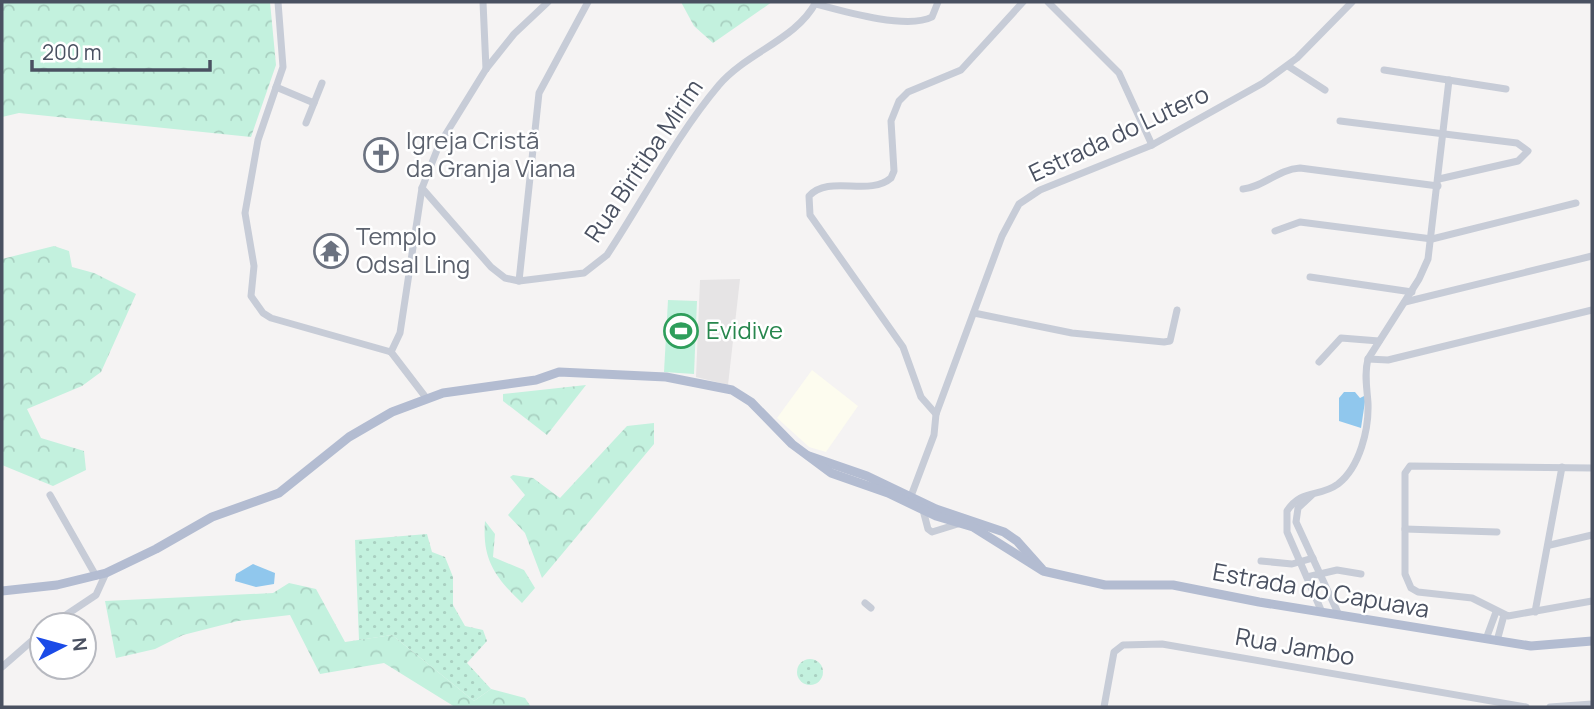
<svg xmlns="http://www.w3.org/2000/svg" width="1594" height="709" font-family="Manrope,sans-serif">
<defs>
<pattern id="grass-dots" width="8" height="8" patternUnits="userSpaceOnUse" patternTransform="scale(1.75)"><rect width="8" height="8" fill="#c3f1de"/><path d="M2 2h.1M6 6h.1" fill="none" stroke="#a9d0c1" stroke-width="1.8" stroke-linecap="round"/></pattern>
<pattern id="forest-crowns" width="20" height="18" patternUnits="userSpaceOnUse" patternTransform="scale(1.75)"><rect width="20" height="18" fill="#c3f1de"/><path d="M2 6a3 3 0 1 1 6 0M12 15a3 3 0 1 1 6 0" fill="none" stroke="#a9d0c1"/></pattern>
</defs>
<rect width="100%" height="100%" fill="#f5f3f3"/>
<!-- commercial -->
<path fill="#fdfcef" d="M812 370 858 406 826 452 809 447 777 418Z"/>
<!-- education -->
<path fill="#e6e4e5" d="M740 279 728 385 696 377 700 280Z"/>
<!-- grass -->
<g fill="url(#grass-dots)">
<path d="M427 534 432 552 445 557 453 577V605L465 626 483 630 487 641 467 663 491 689 474 701 392 635 359 640 355 540Z"/>
<circle cx="810" cy="672" r="13"/>
</g>
<!-- forest -->
<g fill="url(#forest-crowns)">
<path d="M2 2H270L276 65 251 137 19 113 2 117Z"/>
<path d="M681 2H772L713 43 694 26Z"/>
<path d="M54 246 69 251 72 267 94 273 136 294 101 372 82 386 27 409 41 438 84 451 86 470 53 486 2 465V259Z"/>
<path d="M586 385 547 435 503 401V394Z"/>
<path d="M654 423V444L542 578 525 533 508 515 525 495 510 477 513 475 533 478 560 498 627 426Z"/>
<path d="M485 521 495 534 493 557 524 570 535 588 522 603C495 577 482 560 485 521Z"/>
<path d="M289 583 316 589 345 642 392 635 474 701 491 689 525 698 531 707H455L384 663 320 674 290 615 238 621 183 635 155 649 116 658 105 601 273 593Z"/>
</g>
<!-- park -->
<path fill="#c3f1de" d="M668 300 697 301 694 374 664 372Z"/>
<!-- water -->
<g fill="#90c7ed">
<path d="M1344 392H1355L1360 398 1366 395 1361 428 1339 421V398Z"/>
<path d="M253 564 275 573 274 584 256 587 235 581 236 574Z"/>
</g>
<g fill="none" stroke-linecap="round" stroke-linejoin="round">
<!-- minor -->
<g stroke="#c7ccd7" stroke-width="7">
<path d="M278 2 283 67 258 140 245 213 254 266 251 296 263 313 271 318 391 352"/>
<path d="M483 2 486 69"/>
<path d="M1048 2 1119 73 1152 145"/>
<path d="M816 4C842 11 907 30 932 17L938 2"/>
<path d="M1288 66 1325 90"/>
<path d="M1384 70 1506 89"/>
<path d="M276 87 314 103"/>
<path d="M1340 121 1517 143 1528 151 1518 161 1439 179"/>
<path d="M306 123 322 83"/>
<path d="M422 188 491 267 505 278 519 281 584 273 607 255C644 199 676 136 719 85 747 52 796 40 816 2"/>
<path d="M1243 189C1264 187 1278 169 1300 168L1438 186"/>
<path d="M1275 231 1300 222 1432 239 1576 203"/>
<path d="M1310 277 1412 292"/>
<path d="M519 281 539 93 588 2"/>
<path d="M1405 302 1592 256"/>
<path d="M974 313 1072 333 1164 342 1170 341 1177 310"/>
<path d="M391 352 400 333 422 188 439 145 486 69 514 34 548 2"/>
<path d="M391 352 427 399"/>
<path d="M1368 359 1388 360 1592 310"/>
<path d="M1319 362 1341 338 1379 341"/>
<path d="M936 414 921 397 903 347 810 215 809 196C829 174 869 197 891 178L894 171 891 121 899 101 908 92 961 70 1023 2"/>
<path d="M1592 468 1410 466 1405 473V574L1411 588 1418 592 1472 598 1508 616 1592 601"/>
<path d="M50 495 96 576"/>
<path d="M1312 495 1298 508 1296 522 1338 613"/>
<path d="M911 496 934 435 936 414 1002 236 1019 204 1040 190 1152 145 1263 83 1297 58 1352 2"/>
<path d="M923 510 928 529 932 532 961 523"/>
<path d="M1405 529 1497 532"/>
<path d="M1550 545 1592 535"/>
<path d="M1261 561 1292 564 1313 558"/>
<path d="M1307 577 1337 570 1361 574"/>
<path d="M865 603 871 608"/>
<path d="M1321 610 1287 532V511C1302 488 1319 498 1338 484 1360 467 1369 429 1368 403 1367 388 1364 374 1368 359L1419 279 1428 259 1449 80"/>
<path d="M1535 612 1562 467"/>
<path d="M51 625 96 595 106 573"/>
<path d="M1486 639 1496 612"/>
<path d="M1497 641 1504 615"/>
<path d="M2 667 42 632"/>
<path d="M1104 707 1114 652 1123 645 1162 644 1526 707"/>
<path d="M1550 707 1592 704"/>
</g>
<!-- major -->
<g stroke="#b3bcd1" stroke-width="9">
<path d="M809 456 867 476 936 509 1004 532 1017 541 1042 569"/>
<path d="M2 591 57 585 106 573 156 549 212 517 279 493 349 437 392 412 443 393 536 380 559 372 666 377 732 390 751 402 792 444 831 473 888 493 936 516 973 527 1043 571 1105 585H1173L1259 602 1531 646 1592 641"/>
</g>
</g>
<!-- icons -->
<defs>
<g id="church-ring" transform="scale(1.75)"><circle r="9.5" fill="#fff" stroke="#6b7280" stroke-width="1.5"/><path d="M-1.2-6h2.4v3.5h3.3v2.4h-3.3V6h-2.4V-.1h-3.3v-2.4h3.3Z" fill="#6b7280"/></g>
<g id="temple-ring" transform="scale(1.75)"><circle r="9.5" fill="#fff" stroke="#6b7280" stroke-width="1.5"/><path d="M0-6L5-2H3V0L6.5 2.5H4V6H1.5V3h-3V6H-4V2.5H-6.5L-3 0V-2H-5Z" fill="#6b7280"/></g>
<g id="stadium-ring" transform="scale(1.75)"><circle r="9.5" fill="#fff" stroke="#2e9e5b" stroke-width="1.5"/><path d="M0-5a6.5 5 0 1 0 0 10a6.5 5 0 1 0 0-10ZM-3.5-1.8h7v3.6h-7Z" fill="#2e9e5b"/></g>
</defs>
<g fill-rule="evenodd">
<use href="#church-ring" x="381" y="155"/>
<use href="#temple-ring" x="331" y="251"/>
<use href="#stadium-ring" x="681" y="331"/>
</g>
<g text-anchor="middle" stroke-width="5" stroke-linejoin="round" paint-order="stroke">
<!-- street labels -->
<g font-size="24" fill="#4a5161" stroke="#fff">
<text transform="translate(1119 134) rotate(-25)" y="8">Estrada do Lutero</text>
<text transform="translate(644 161) rotate(-56)" y="8">Rua Biritiba Mirim</text>
<text transform="translate(1321 591) rotate(10)" y="8">Estrada do Capuava</text>
<text transform="translate(1295 647) rotate(10)" y="8">Rua Jambo</text>
</g>
<!-- worship labels -->
<g font-size="24" fill="#5b616d" stroke="#fff" text-anchor="start">
<text x="406" y="149">Igreja Cristã<tspan x="406" dy="28">da Granja Viana</tspan></text>
<text x="356" y="245">Templo<tspan x="356" dy="28">Odsal Ling</tspan></text>
</g>
<!-- leisure labels -->
<g font-size="24" fill="#27864d" stroke="#fff" text-anchor="start">
<text x="706" y="339">Evidive</text>
</g>
</g>
<!-- border -->
<rect width="1594" height="709" fill="none" stroke="#4a5161" stroke-width="7"/>
<!-- north arrow -->
<g transform="translate(63 646) rotate(84)"><circle r="33" fill="#ffffff" stroke="#b7b9c0" stroke-width="2"/>
<path d="M0-5L12 26L0 18L-12 26Z" fill="#1b4be7"/>
<text y="-10" font-size="19" font-weight="bold" text-anchor="middle" fill="#4a5161">N</text>
</g>
<!-- scale -->
<path d="M32 60v10h178v-10" fill="none" stroke="#4a5161" stroke-width="3.5"/>
<text x="42" y="60" font-size="21" fill="#4a5161" stroke="#ffffff" stroke-width="5" paint-order="stroke">200 m</text>
</svg>
